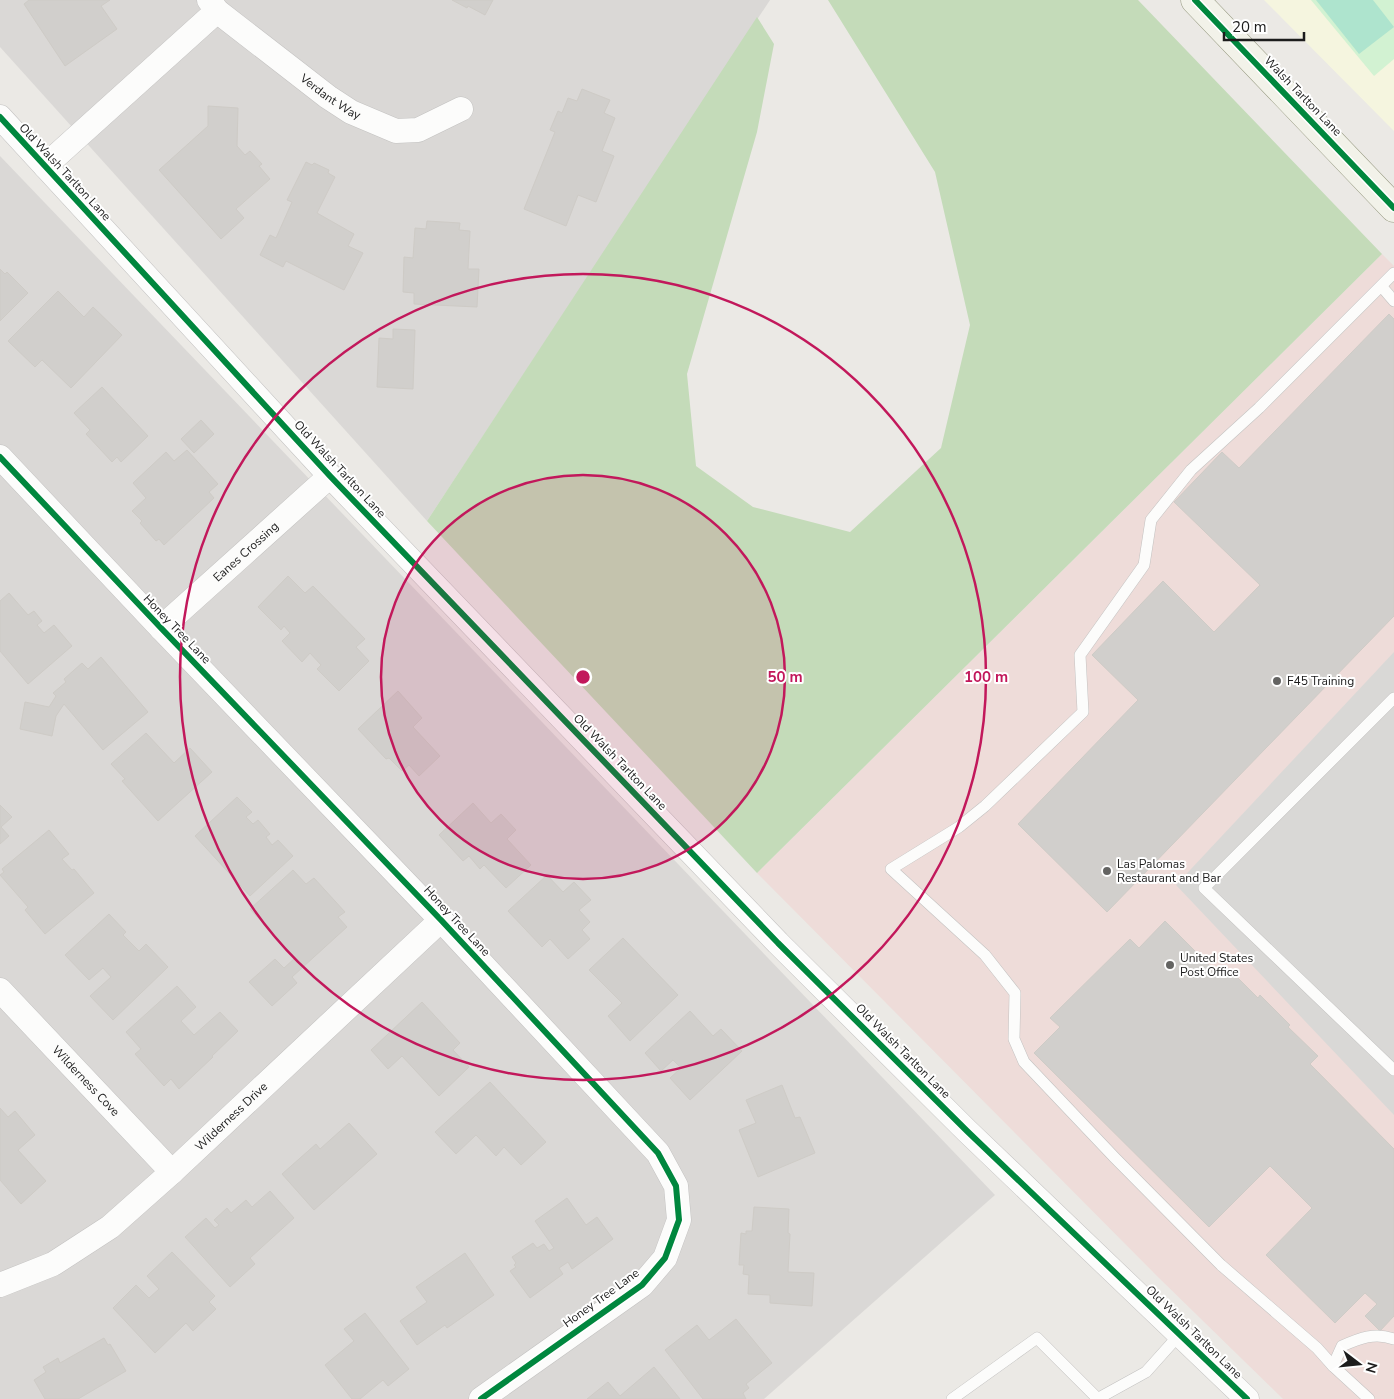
<svg xmlns="http://www.w3.org/2000/svg" width="1394" height="1399" font-family="'Nunito Sans',sans-serif">
<rect width="100%" height="100%" fill="#ebe9e5"/>
<!-- residential -->
<g fill="#dad8d6">
<path d="M0 0H770L427 521 0 47Z"/>
<path d="M0 156 995 1195 764 1399H0Z"/>
</g>
<!-- commercial -->
<path fill="#eedcd9" d="M1382 254 1394 266V1399H1283L1158 1277 757 873Z"/>
<!-- education -->
<path fill="#f5f5df" d="M1264 0H1394V131Z"/>
<!-- religious -->
<path fill="#d9d8d6" d="M1394 652V1115L1176 885Z"/>
<!-- forest -->
<path fill="#c4dbb9" d="M828 0H1138L1382 254 757 873 427 521 757 17 774 44 757 132 687 374 696 466 753 507 850 532 941 448 970 325 935 172Z"/>
<!-- park -->
<path fill="#d2f2d2" d="M1311 0H1394V59L1374 76Z"/>
<!-- pitch -->
<path fill="#aee4ce" d="M1316 0H1373L1394 27 1359 54Z"/>
<!-- building -->
<g fill="#d1cfcc" stroke="#cecbc6">
<path d="M29 0H110L101 6 117 29 65 66 24 4Z"/>
<path d="M452 0H493L485 15 468 6 467 8Z"/>
<path d="M582 89 610 100 604 113 615 118 602 151 614 156 596 202 578 195 566 226 524 209 555 132 550 130 558 111 562 113 568 98 577 101Z"/>
<path d="M208 106 238 108 237 146 245 155 250 151 262 164 259 166 270 179 236 209 244 218 221 239 159 170 208 126Z"/>
<path d="M306 162 312 165 314 163 329 170 328 173 335 177 317 213 354 234 348 246 363 253 344 290 286 261 283 267 260 255 270 235 276 238 292 202 287 200Z"/>
<path d="M427 221 460 223 459 230 470 231 468 269H479L477 307 414 304V293L403 292 404 257 413 258 415 228 426 229Z"/>
<path d="M0 269 5 274 7 272 28 293 0 321Z"/>
<path d="M58 291 84 317 93 307 122 335 71 388 42 360 35 367 8 341Z"/>
<path d="M1389 314 1394 319V616L1107 912 1018 824 1138 700 1092 655 1163 581 1214 632 1260 585 1174 502 1222 452 1239 468Z"/>
<path d="M393 329 415 330 413 389 377 387 379 338 393 339Z"/>
<path d="M102 387 148 436 121 462 117 457 112 462 86 434 90 430 74 413Z"/>
<path d="M201 420 214 434 194 453 181 439Z"/>
<path d="M187 450 218 484 209 492 214 498 164 545 159 539 156 541 140 523 142 521 132 511 146 498 133 483 166 452 174 461Z"/>
<path d="M288 576 305 593 313 586 365 639 356 647 369 661 339 691 317 669 321 665 310 653 302 662 282 641 290 633 284 626 281 630 258 607Z"/>
<path d="M9 593 28 615 34 611 42 621 37 625 44 633 54 625 72 646 28 684 0 651V601Z"/>
<path d="M101 657 148 712 103 750 64 704 56 716 52 736 20 729 25 702 49 707 56 696 53 693 66 682 64 679 82 663 88 669Z"/>
<path d="M398 691 422 718 413 727 440 756 419 776 409 765 402 771 389 758 386 759 358 729Z"/>
<path d="M146 733 174 763 190 748 212 772 158 821 122 781 125 779 111 764Z"/>
<path d="M237 797 252 812 246 817 253 824 258 820 270 834 266 837 272 845 278 840 293 856 250 896 195 836Z"/>
<path d="M473 803 491 823 501 814 516 830 507 839 531 865 506 888 484 865 480 869 469 856 463 861 439 835Z"/>
<path d="M0 805 12 817 1 827 9 836 0 844Z"/>
<path d="M49 830 69 854 62 859 72 870 74 869 94 893 45 934 25 910 28 907 0 875 4 872 2 869Z"/>
<path d="M293 870 306 884 314 878 345 912 338 917 347 927 292 977 297 983 272 1006 249 982 275 959 284 968 295 958 250 909Z"/>
<path d="M547 875 563 892 574 882 591 900 579 910 590 922 582 930 590 939 568 959 550 939 542 947 508 911Z"/>
<path d="M109 914 126 932 123 935 139 951 146 944 168 967 113 1020 90 996 111 977 103 968 89 980 65 955Z"/>
<path d="M1165 921 1220 976 1228 968 1258 998 1260 995 1290 1025 1288 1027 1318 1056 1310 1064 1394 1149V1316L1380 1331 1365 1316 1377 1304 1365 1293 1335 1323 1266 1255 1312 1208 1270 1166 1209 1227 1034 1053 1060 1027 1050 1018 1130 939 1139 948Z"/>
<path d="M623 938 678 995 630 1041 608 1016 622 1003 589 970Z"/>
<path d="M177 986 196 1007 181 1021 194 1035 220 1012 238 1031 212 1056 213 1057 179 1089 171 1079 164 1086 135 1054 141 1049 126 1032Z"/>
<path d="M422 1002 460 1043 453 1050 469 1067 439 1096 402 1056 388 1069 371 1050Z"/>
<path d="M690 1011 713 1036 721 1029 742 1051 690 1100 670 1078 681 1068 673 1060 661 1071 645 1053Z"/>
<path d="M490 1082 546 1142 521 1165 504 1147 496 1156 476 1135 456 1154 435 1132Z"/>
<path d="M782 1085 795 1118 800 1117 815 1153 758 1177 739 1130 756 1123 746 1100Z"/>
<path d="M0 1108 8 1117 15 1111 35 1135 18 1150 46 1181 21 1204 0 1180Z"/>
<path d="M349 1123 377 1154 314 1210 282 1174 316 1144 320 1149Z"/>
<path d="M270 1191 294 1218 250 1258 255 1264 230 1287 185 1237 206 1218 215 1228 219 1225 214 1220 227 1208 231 1213 246 1200 252 1207Z"/>
<path d="M567 1198 586 1225 597 1217 613 1239 572 1269 568 1262 559 1268 563 1274 530 1298 510 1271 516 1267 514 1265 516 1263 512 1257 533 1243 537 1248 544 1244 549 1251 554 1248 535 1221Z"/>
<path d="M754 1207 789 1209 788 1233 790 1234 788 1272 814 1273 812 1306 770 1303V1295L748 1294 749 1275 743 1274 744 1265H739L741 1233 746 1234V1231H752Z"/>
<path d="M172 1252 215 1296 209 1302 216 1309 193 1331 186 1323 155 1353 113 1308 136 1285 149 1298 159 1289 147 1276Z"/>
<path d="M465 1253 494 1295 447 1328 445 1325 417 1345 400 1321 427 1302 416 1287Z"/>
<path d="M365 1313 409 1369 388 1386 383 1380 360 1399H352L325 1365 354 1341 344 1329Z"/>
<path d="M736 1319 772 1363 746 1384 749 1388 743 1393 746 1399H703L665 1350 697 1325 709 1340Z"/>
<path d="M104 1338 108 1345 110 1344 126 1371 78 1399H45L34 1380 46 1372 43 1367 58 1358 60 1363Z"/>
<path d="M654 1367 680 1399H587L608 1382 620 1396Z"/>
</g>
<g fill="none" stroke-linecap="round" stroke-linejoin="round">
<!-- lane casing -->
<g stroke="#c3c2c1" stroke-width="12">
<g id="lane">
<path d="M1382 287 1394 301"/>
<path d="M1394 698 1204 888 1394 1070"/>
<path d="M1333 1366 1317 1348 1221 1265 1115 1158 1024 1062 1014 1039 1015 993 985 955 891 869 959 827 985 806 1083 712 1080 655 1144 565 1151 520 1191 470 1259 408 1394 273"/>
<path d="M952 1399 1037 1338 1098 1399"/>
<path d="M1097 1399 1146 1372 1180 1334"/>
<path d="M1369 1399 1333 1366 1342 1346C1360 1338 1375 1332 1394 1339"/>
</g>
</g>
<!-- street casing -->
<g stroke="#c3c2c1" stroke-width="25">
<g id="street">
<path id="s1" d="M209 0 217 11 328 97 351 112 396 131 418 130 461 109"/>
<path d="M0 117 330 476 778 943 967 1131 1247 1399"/>
<path d="M45 166 217 11"/>
<path d="M0 457 161 628 441 920 658 1153 676 1186 679 1220 665 1258 642 1285 481 1399"/>
<path id="s2" d="M161 628 330 476"/>
<path id="s3" d="M0 990 172 1172"/>
<path id="s4" d="M0 1285 53 1264 110 1227 172 1172 441 920"/>
</g>
</g>
<!-- secondary casing -->
<g stroke="#92957c" stroke-width="29">
<path id="secondary" d="M1195 0 1394 208"/>
</g>
<!-- lane -->
<use href="#lane" stroke="#fcfcfb" stroke-width="11"/>
<!-- street -->
<use href="#street" stroke="#fcfcfb" stroke-width="24"/>
<!-- secondary -->
<use href="#secondary" stroke="#f2f2e9" stroke-width="28"/>
<!-- cycleway casing -->
<g stroke="#fff" stroke-width="9">
<g id="cycleway">
<path d="M1195 0 1394 208"/>
<path d="M0 117 330 476 778 943 967 1131 1247 1399"/>
<path d="M0 457 161 628 441 920 658 1153 676 1186 679 1220 665 1258 642 1285 481 1399"/>
</g>
</g>
<!-- cycleway -->
<use href="#cycleway" stroke="#00873e" stroke-width="6"/>
</g>
<!-- distance rings -->
<circle cx="583" cy="677" r="202" fill="#c2185b" fill-opacity=".12"/>
<g fill="none" stroke="#c2185b" stroke-width="2.5">
<circle cx="583" cy="677" r="202"/>
<circle cx="583" cy="677" r="403"/>
</g>
<!-- markers -->
<g fill="#646462" stroke="#fff" stroke-width="2">
<circle cx="1277" cy="681" r="5"/>
<circle cx="1107" cy="871" r="5"/>
<circle cx="1170" cy="965" r="5"/>
</g>
<g text-anchor="middle" stroke-width="4" stroke-linejoin="round" paint-order="stroke">
<!-- street labels -->
<g font-size="12" fill="#1c1c1c" stroke="#fff">
<text dy="4" stroke="none"><textPath href="#s1" startOffset="156">Verdant Way</textPath></text>
<text transform="translate(1303 96) rotate(46)" y="4">Walsh Tarlton Lane</text>
<text transform="translate(65 172) rotate(47)" y="4">Old Walsh Tarlton Lane</text>
<text transform="translate(340 469) rotate(47)" y="4">Old Walsh Tarlton Lane</text>
<text dy="4" stroke="none"><textPath href="#s2" startOffset="114">Eanes Crossing</textPath></text>
<text transform="translate(177 629) rotate(46)" y="4">Honey Tree Lane</text>
<text transform="translate(620 762) rotate(46)" y="4">Old Walsh Tarlton Lane</text>
<text transform="translate(457 921) rotate(47)" y="4">Honey Tree Lane</text>
<text transform="translate(903 1051) rotate(45)" y="4">Old Walsh Tarlton Lane</text>
<text dy="4" stroke="none"><textPath href="#s3" startOffset="125">Wilderness Cove</textPath></text>
<text dy="4" stroke="none"><textPath href="#s4" startOffset="289">Wilderness Drive</textPath></text>
<text transform="translate(601 1298) rotate(-36)" y="4">Honey Tree Lane</text>
<text transform="translate(1194 1332) rotate(44)" y="4">Old Walsh Tarlton Lane</text>
</g>
<!-- poi labels -->
<g font-size="12" fill="#1c1c1c" stroke="#fff" text-anchor="start">
<text x="1287" y="685">F45 Training</text>
<text x="1117" y="868">Las Palomas<tspan x="1117" dy="14">Restaurant and Bar</tspan></text>
<text x="1180" y="962">United States<tspan x="1180" dy="14">Post Office</tspan></text>
</g>
</g>
<circle cx="583" cy="677" r="8" fill="#c2185b" stroke="#fff" stroke-width="2.5"/>
<g font-size="15" text-anchor="middle" font-weight="bold" fill="#c2185b" stroke="#fff" stroke-width="4" stroke-linejoin="round" paint-order="stroke">
<text x="785" y="682">50 m</text>
<text x="986" y="682">100 m</text>
</g>
<!-- north arrow -->
<g transform="translate(1359 1364) rotate(106)" stroke="#ffffff" stroke-width="4" paint-order="stroke">
<path d="M0-4L9 19L0 12L-9 19Z" fill="#1c1c1c"/>
<text y="-8" font-size="14" font-weight="bold" text-anchor="middle" fill="#1c1c1c">N</text>
</g>
<!-- scale -->
<path d="M1224 32v8h80v-8" fill="none" stroke="#1c1c1c" stroke-width="2.5"/>
<text x="1232" y="32" font-size="15" fill="#1c1c1c" stroke="#ffffff" stroke-width="4" paint-order="stroke">20 m</text>
</svg>
